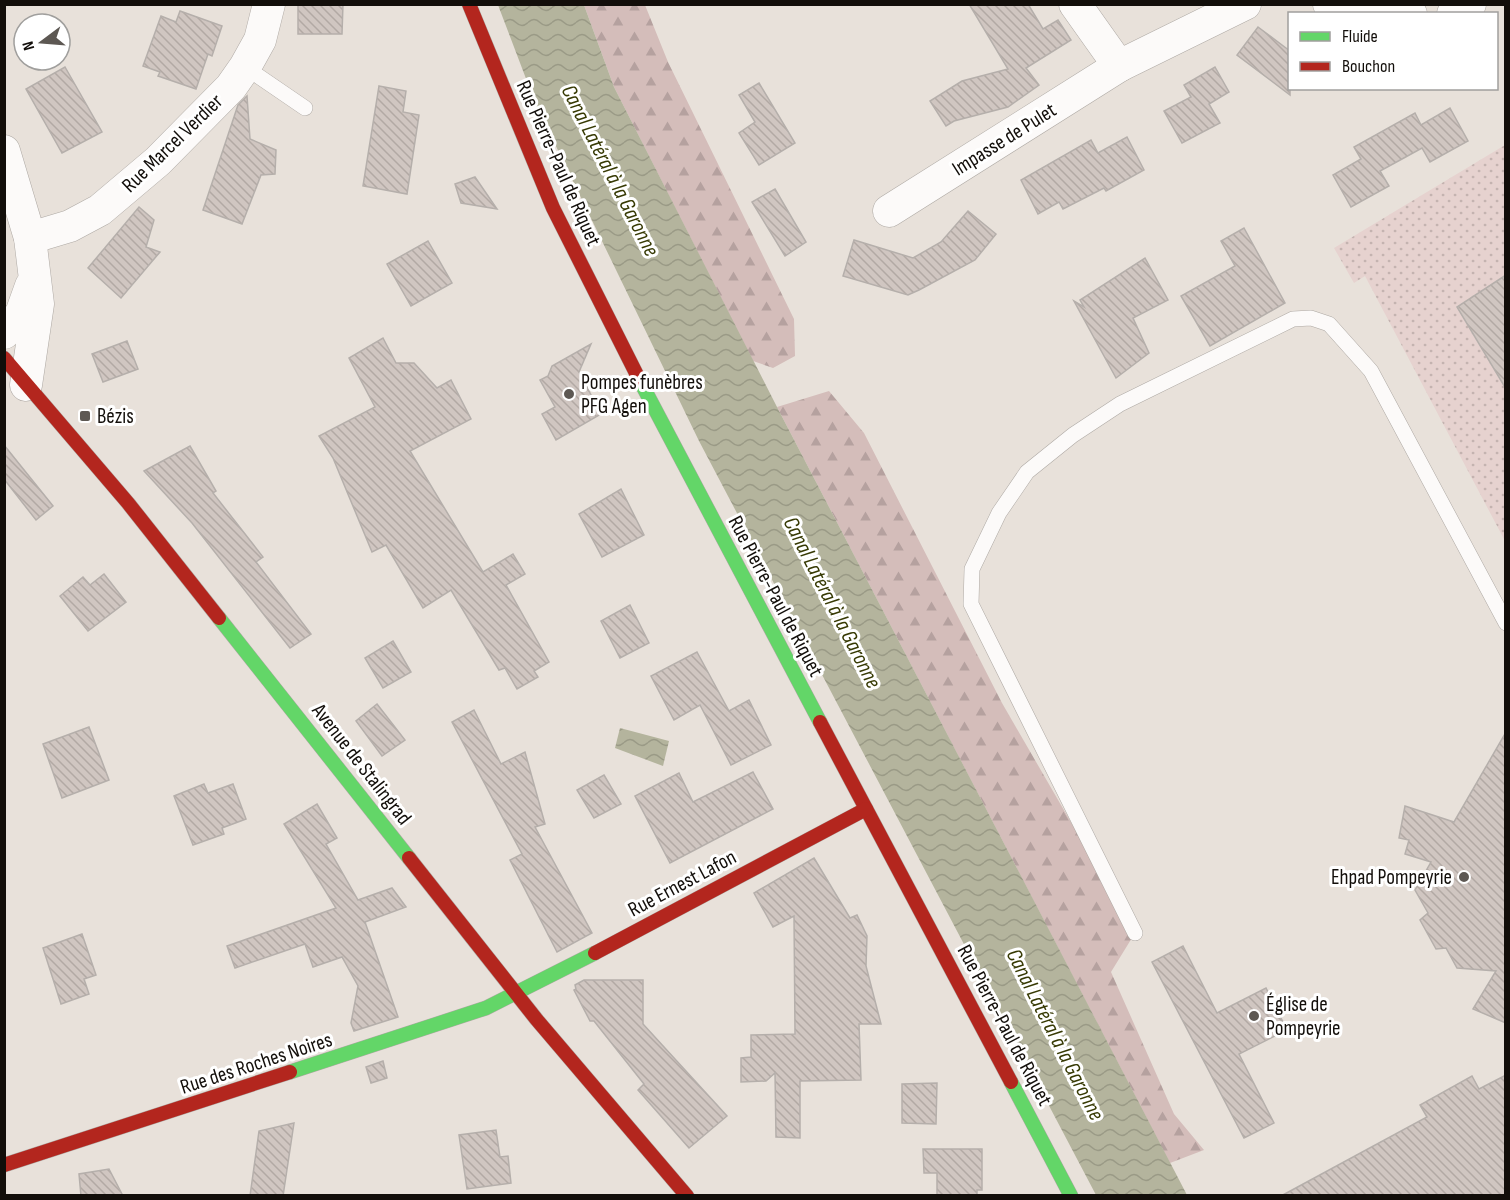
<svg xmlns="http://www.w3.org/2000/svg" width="1510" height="1200" font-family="'Sofia Sans Condensed',sans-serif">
<defs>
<pattern id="grass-dots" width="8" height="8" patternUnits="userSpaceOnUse" patternTransform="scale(1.5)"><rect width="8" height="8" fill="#e6d2cf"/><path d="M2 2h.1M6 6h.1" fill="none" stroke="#c4b3b0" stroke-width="1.8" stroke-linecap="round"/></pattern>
<pattern id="forest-firs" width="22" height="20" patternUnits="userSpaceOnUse" patternTransform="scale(1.5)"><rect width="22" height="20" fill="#d4bdba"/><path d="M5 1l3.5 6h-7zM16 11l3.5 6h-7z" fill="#b5a19f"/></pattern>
<pattern id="water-waves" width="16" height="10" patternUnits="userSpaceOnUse" patternTransform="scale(1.5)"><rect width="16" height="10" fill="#b4b49d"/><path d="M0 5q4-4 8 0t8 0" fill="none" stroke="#9a9a86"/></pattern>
<pattern id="building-back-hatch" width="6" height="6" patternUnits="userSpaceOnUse" patternTransform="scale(1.5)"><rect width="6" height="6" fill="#d0c6c1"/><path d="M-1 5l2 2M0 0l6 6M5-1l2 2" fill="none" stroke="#b2a9a4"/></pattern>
</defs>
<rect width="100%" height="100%" fill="#e8e1da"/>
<!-- grass -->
<path fill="url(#grass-dots)" d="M1505 145V541L1365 276 1354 283 1334 248Z"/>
<!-- forest -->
<g fill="url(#forest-firs)">
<path d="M584 5H645L668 62 794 319 795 356 773 368 753 361 614 87Z"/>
<path d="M829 391 864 433 1002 703 1135 933 1111 972 1174 1114 1204 1150 1170 1163 777 407Z"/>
</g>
<!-- water -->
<g fill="url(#water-waves)">
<path d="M498 5H584L614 87 777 407 1187 1195H1096L699 441 536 105Z"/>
<path d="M620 728 669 741 663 766 615 748Z"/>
</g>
<!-- building -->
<g fill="url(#building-back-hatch)" stroke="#b5afab" stroke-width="1.5">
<path d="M298 4H343L342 34H298Z"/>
<path d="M969 4H1028L1043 29 1058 20 1071 40 1026 68 1039 85 1008 107 954 121 946 126 930 101 962 81 1008 69Z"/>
<path d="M180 11 222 26 212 56 208 54 196 89 158 76 160 72 143 66 161 16 176 22Z"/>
<path d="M1258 27 1290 51V95L1237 55Z"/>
<path d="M65 67 102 132 62 153 26 89Z"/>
<path d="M1215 67 1229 92 1209 104 1220 123 1182 143 1164 111 1191 97 1184 85Z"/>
<path d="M759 83 795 143 759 165 739 133 755 122 739 95Z"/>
<path d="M379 86 406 91 403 112 419 115 407 194 363 186Z"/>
<path d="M247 96 250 139 276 150 275 174 261 175 242 224 203 210 238 105Z"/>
<path d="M1450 108 1468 141 1430 162 1422 148 1402 159 1380 171 1389 186 1351 207 1333 175 1361 159 1354 147 1415 113 1421 125Z"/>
<path d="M1127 137 1144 170 1106 191 1104 188 1063 209 1059 202 1038 214 1021 180 1091 140 1098 153Z"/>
<path d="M475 177 497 209 461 203 455 184Z"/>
<path d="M775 189 806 242 785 256 752 202Z"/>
<path d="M139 207 154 220 146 247 160 252 121 298 88 268Z"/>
<path d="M968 211 996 234 975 260 919 290 908 295 843 276 854 240 913 258 941 242Z"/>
<path d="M1244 228 1285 303 1210 346 1181 296 1235 266 1221 241Z"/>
<path d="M428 241 452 283 411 306 387 264Z"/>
<path d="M1145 258 1168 300 1133 318 1149 353 1116 378 1074 301 1084 307 1080 300Z"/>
<path d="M1506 275V389L1457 307Z"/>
<path d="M383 338 396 363H414L437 388 451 380 471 419 410 451 483 572 513 554 525 574 506 585 549 662 534 671 538 677 517 689 505 668 499 670 451 590 423 608 386 545 372 552 333 458 319 436 375 407 349 358Z"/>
<path d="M127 341 138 369 103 382 92 354Z"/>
<path d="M591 344 579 372 601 414 556 440 542 414 555 407 540 380 548 376 552 366Z"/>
<path d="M4 445 53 506 36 520 4 479Z"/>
<path d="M190 446 216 491 213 493 263 557 256 562 311 634 290 648 192 523 144 471Z"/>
<path d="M621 489 644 535 602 557 579 514Z"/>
<path d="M104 574 126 602 88 631 60 596 83 577 90 585Z"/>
<path d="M630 605 649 643 620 658 601 621Z"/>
<path d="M393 641 411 672 383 688 365 658Z"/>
<path d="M697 652 729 711 749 700 771 745 731 765 700 705 674 720 651 676Z"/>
<path d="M377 704 405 740 382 756 356 721Z"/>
<path d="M474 710 501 764 525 752 545 824 535 827 592 933 557 952 510 860 522 854 452 722Z"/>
<path d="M89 727 109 780 62 798 43 744Z"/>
<path d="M1506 732V1023L1473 1009 1496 971 1457 968 1446 948 1436 949 1420 920 1428 913 1415 890 1431 862 1405 854 1409 840 1399 838 1405 806 1454 822Z"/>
<path d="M753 772 773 809 670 863 635 796 679 773 693 802Z"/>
<path d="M604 775 621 804 594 818 577 790Z"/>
<path d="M204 784 208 793 233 784 246 819 222 828 224 834 193 845 174 796Z"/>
<path d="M317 804 337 838 326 844 358 900 392 888 406 907 365 922 398 1017 354 1031 351 1023 358 986 342 957 313 967 305 944 235 968 227 946 336 908 284 824Z"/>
<path d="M814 858 850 918 857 915 867 936 866 966 881 1024H859L861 1080 800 1081V1138L776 1137 775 1073 766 1081 741 1082V1058L751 1057V1035L795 1034 794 916 773 927 754 893Z"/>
<path d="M82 934 96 975 84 979 89 994 61 1004 43 948Z"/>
<path d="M1183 946 1217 1013 1266 988 1287 1030 1239 1054 1274 1123 1244 1138 1152 962Z"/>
<path d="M584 980H643V1024L727 1116 689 1148 638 1090 644 1084 594 1021H590L574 990 576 989 575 985Z"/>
<path d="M383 1061 387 1078 371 1083 366 1067Z"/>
<path d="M1506 1075V1196H1281L1427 1117 1420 1105 1472 1076 1479 1089Z"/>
<path d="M937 1083 936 1124 902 1123V1084Z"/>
<path d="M294 1123 283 1196H250L259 1131Z"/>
<path d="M496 1130 500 1157 508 1156 511 1183 467 1189 459 1135Z"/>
<path d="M923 1149H982V1190H977V1195H937V1173H924Z"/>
<path d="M109 1169 123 1196H81L79 1174Z"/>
</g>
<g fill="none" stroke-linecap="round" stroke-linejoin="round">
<!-- lane casing -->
<g stroke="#aea9a4" stroke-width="16">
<g id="lane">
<path d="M245 67 305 108"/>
<path d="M1135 933 971 604 972 569 999 513 1027 472 1073 435 1120 404 1293 319 1311 318 1329 324 1371 371 1506 623"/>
</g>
</g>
<!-- street casing -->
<g stroke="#aea9a4" stroke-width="33">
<g id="street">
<path d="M1075 4 1119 66 1245 4"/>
<path d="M1329 4 1411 14"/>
<path d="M1453 14 1470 4"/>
<path d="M4 151 30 238 38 304 26 385"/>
<path d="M889 211 1119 66"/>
<path d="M30 238 70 226 100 210 158 161 231 87 245 67 260 40 269 4"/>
<path d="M4 333 21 314 31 286"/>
</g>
</g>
<!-- fast casing -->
<g stroke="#aea9a4" stroke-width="15">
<g id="fast">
<path d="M639 379 820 722"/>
<path d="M219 618 409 858"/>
<path d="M290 1072 486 1008 595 953"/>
<path d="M1011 1082 1071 1196"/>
</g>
</g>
<!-- jam casing -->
<g stroke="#aea9a4" stroke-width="15">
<g id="jam">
<path d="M469 4 553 208 639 379"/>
<path d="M4 358 128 503 219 618"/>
<path d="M820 722 1011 1082"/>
<path d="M409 858 537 1020 687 1196"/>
<path d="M595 953 866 809"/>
<path d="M4 1165 290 1072"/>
</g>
</g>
<!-- lane -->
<use href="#lane" stroke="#fcfaf9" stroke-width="15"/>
<!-- street -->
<use href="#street" stroke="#fcfaf9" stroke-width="32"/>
<!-- fast -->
<use href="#fast" stroke="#63d668" stroke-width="14"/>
<!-- jam -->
<use href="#jam" stroke="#b3261e" stroke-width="14"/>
</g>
<!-- markers -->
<g fill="#5d5853" stroke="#fff" stroke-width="2">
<circle cx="569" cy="394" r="6"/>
<rect x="79" y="410" width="12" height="12" rx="3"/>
<circle cx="1464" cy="877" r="6"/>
<circle cx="1254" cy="1016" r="6"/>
</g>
<g text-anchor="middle" stroke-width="6" stroke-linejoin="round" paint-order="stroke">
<!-- street labels -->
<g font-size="21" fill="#120e0a" stroke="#fff">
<text transform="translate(1004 139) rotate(-32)" y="7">Impasse de Pulet</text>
<text transform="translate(172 143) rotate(-44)" y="7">Rue Marcel Verdier</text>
<text transform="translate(559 163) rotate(66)" y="7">Rue Pierre-Paul de Riquet</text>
<text transform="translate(776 596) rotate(62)" y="7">Rue Pierre-Paul de Riquet</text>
<text transform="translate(362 764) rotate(52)" y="7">Avenue de Stalingrad</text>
<text transform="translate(682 883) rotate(-28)" y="7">Rue Ernest Lafon</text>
<text transform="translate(1005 1025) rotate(62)" y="7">Rue Pierre-Paul de Riquet</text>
<text transform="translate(256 1063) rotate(-18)" y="7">Rue des Roches Noires</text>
</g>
<!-- poi labels -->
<g font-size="21" fill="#120e0a" stroke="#fff" text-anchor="start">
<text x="581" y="389">Pompes funèbres<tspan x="581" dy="24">PFG Agen</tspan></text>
<text x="97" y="423">Bézis</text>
<text x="1452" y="884" text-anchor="end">Ehpad Pompeyrie</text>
<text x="1266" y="1011">Église de<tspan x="1266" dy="24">Pompeyrie</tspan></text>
</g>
<!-- water labels -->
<g font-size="22" font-style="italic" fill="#373a04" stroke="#fff">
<text transform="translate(611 170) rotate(63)" y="8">Canal Latéral à la Garonne</text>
<text transform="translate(833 602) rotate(63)" y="8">Canal Latéral à la Garonne</text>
<text transform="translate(1056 1034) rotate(63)" y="8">Canal Latéral à la Garonne</text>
</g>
</g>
<!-- border -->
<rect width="1510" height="1200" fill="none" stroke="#120e0a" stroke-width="12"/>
<!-- legend -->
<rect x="1288" y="12" width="210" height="78" fill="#ffffff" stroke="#a09f9d" stroke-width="1.5"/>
<rect x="1300" y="32" width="30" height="9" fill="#63d668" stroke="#a09f9d" stroke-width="1.5"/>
<text x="1342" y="42" font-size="18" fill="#120e0a">Fluide</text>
<rect x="1300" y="62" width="30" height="9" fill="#b3261e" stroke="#a09f9d" stroke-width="1.5"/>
<text x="1342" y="72" font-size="18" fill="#120e0a">Bouchon</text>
<!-- north arrow -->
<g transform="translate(42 42) rotate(254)"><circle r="28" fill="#ffffff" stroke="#a09f9d" stroke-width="1.5"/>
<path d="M0-4.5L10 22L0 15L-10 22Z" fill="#5d5853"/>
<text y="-9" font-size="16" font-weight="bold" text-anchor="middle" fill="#120e0a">N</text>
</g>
</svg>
